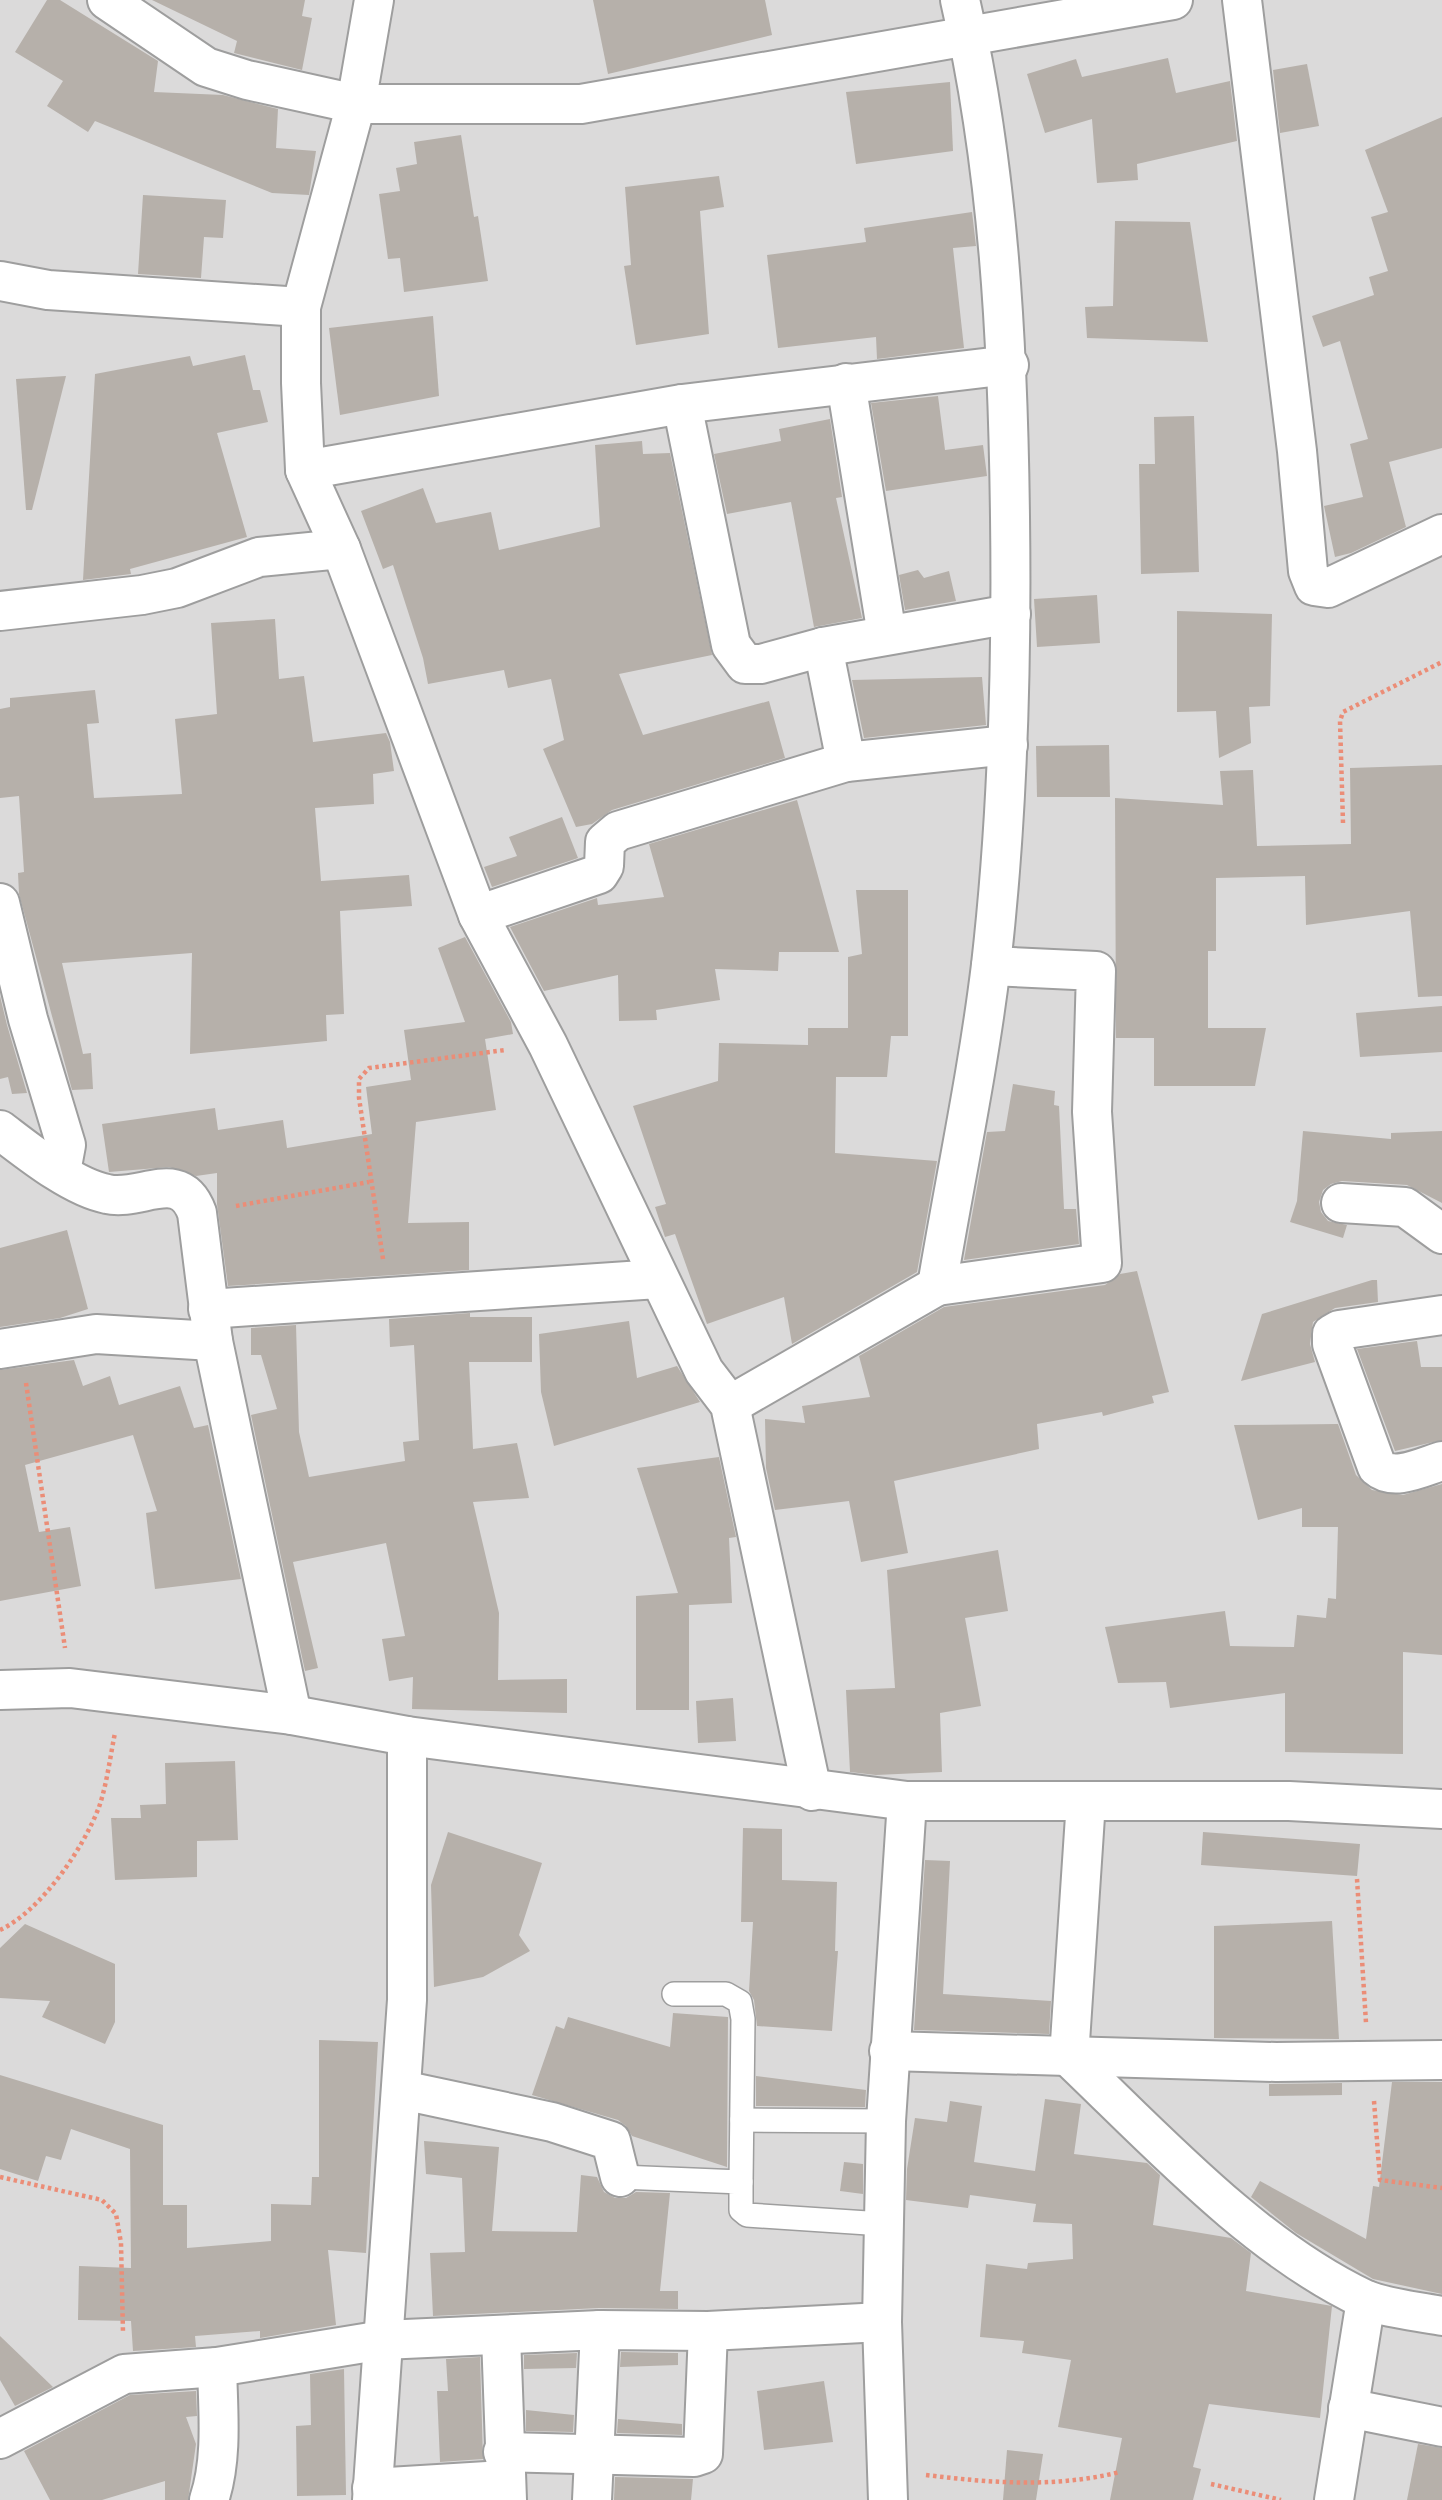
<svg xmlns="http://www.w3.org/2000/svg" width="1442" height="2500" font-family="Lato,sans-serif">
<rect width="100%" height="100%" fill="#edebe4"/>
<!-- residential -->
<rect fill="#dbdada" x="0" y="0" width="1442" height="2500"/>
<!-- building -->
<g fill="#b6b0aa">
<path d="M47 0H60L158 61 154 92 223 95 278 109 276 148 316 151 309 195 272 193 95 121 88 132 47 106 63 81 15 52Z"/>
<path d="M152 0H305L302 16 312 18 302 70 234 53 237 41Z"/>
<path d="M593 0H765L772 35 608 74Z"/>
<path d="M1168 58 1176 93 1230 81 1237 141 1137 164 1138 180 1097 183 1092 119 1045 133 1027 74 1076 59 1082 77Z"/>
<path d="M1307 64 1319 126 1280 133 1273 70Z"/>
<path d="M950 82 953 151 856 164 846 92Z"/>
<path d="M1442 117V448L1389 462 1406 527 1351 553 1335 557 1324 506 1363 497 1350 444 1368 439 1340 341 1323 347 1312 316 1374 295 1369 277 1388 271 1371 217 1388 212 1365 150Z"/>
<path d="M461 135 474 217 478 216 488 281 404 292 400 258 388 259 379 194 400 191 396 168 417 164 414 142Z"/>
<path d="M719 176 724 207 700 211 709 334 636 345 624 266 631 265 625 187Z"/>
<path d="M143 195 226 200 223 238 204 237 201 278 138 274Z"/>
<path d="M972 212 976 246 953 248 964 348 877 359 876 337 778 348 767 255 866 242 864 228Z"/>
<path d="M1115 221 1190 222 1208 342 1087 338 1085 307 1113 306Z"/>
<path d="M433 316 439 396 340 415 329 328Z"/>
<path d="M245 355 253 390H260L268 422 217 433 247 537 130 569 131 574 83 580 95 374 190 356 193 366Z"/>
<path d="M66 376 32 510H26L16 379Z"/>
<path d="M938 396 945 450 983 445 987 476 886 491 871 403Z"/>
<path d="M1194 416 1199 572 1141 574 1139 464H1155L1154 417Z"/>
<path d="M830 419 842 497 836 498 862 618 814 627 791 502 727 514 714 454 781 441 779 429Z"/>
<path d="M642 441 643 454 670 453 712 655 619 674 643 735 769 701 785 758 612 810 592 824 576 827 543 749 564 740 551 679 508 688 504 670 428 684 423 658 393 565 383 569 361 511 423 488 436 523 491 512 499 550 600 527 595 445Z"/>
<path d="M918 570 924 578 949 571 956 601 905 610 899 575Z"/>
<path d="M1097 595 1100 643 1037 647 1034 599Z"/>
<path d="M1177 611 1272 614 1270 706 1249 707 1251 743 1219 758 1216 711 1177 712Z"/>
<path d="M275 619 279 679 304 676 313 742 386 733 390 742 394 771 373 774 374 804 315 808 321 881 409 875 412 906 340 911 344 1014 326 1015 327 1041 190 1054 192 953 62 963 83 1054 91 1053 93 1089 72 1090 19 894 18 873 24 872 19 796 0 798V709L10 707V698L95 690 99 723 87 724 94 798 182 794 175 719 217 714 211 623Z"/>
<path d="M982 677 986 725 864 738 852 680Z"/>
<path d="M1109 745 1110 797H1037L1036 746Z"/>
<path d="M1442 765V996L1418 997 1410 911 1306 925 1305 876 1216 878V951H1208V1028H1266L1255 1086H1154V1038H1116L1115 798 1223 805 1220 771 1253 770 1257 846 1351 844 1350 768Z"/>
<path d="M797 800 839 952H779L778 971 715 969 720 1000 656 1010 657 1020 619 1021 618 975 544 991 510 927 597 898 598 905 664 897 649 844Z"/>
<path d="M562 817 578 858 492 887 484 867 517 856 509 837Z"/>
<path d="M856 890H908V1036H891L887 1077H836L835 1153 937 1161 917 1272 792 1344 784 1297 707 1324 675 1234 665 1237 655 1207 666 1204 633 1106 718 1081 719 1043 808 1045V1028H848V957L862 954Z"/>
<path d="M465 937 511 1022 513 1034 485 1039 496 1110 416 1122 408 1223 469 1222V1270L228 1286 217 1204V1173L196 1176 169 1167 109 1172 102 1124 215 1108 218 1130 283 1120 287 1148 372 1134 366 1087 411 1080 404 1030 465 1022 438 948Z"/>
<path d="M0 996 7 1025 27 1093 12 1094 8 1077 0 1079Z"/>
<path d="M1442 1006V1052L1360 1057 1356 1013Z"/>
<path d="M1013 1084 1055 1091 1054 1105 1059 1106 1064 1209H1076L1079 1244 964 1260 987 1132 1005 1131Z"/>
<path d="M1303 1131 1391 1139V1133L1442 1131V1203L1407 1185 1342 1181 1331 1184 1323 1190 1319 1202 1321 1212 1328 1221 1347 1225 1343 1238 1290 1222 1297 1201Z"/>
<path d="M67 1230 88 1309 60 1318 0 1327V1248Z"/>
<path d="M1137 1271 1169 1392 1152 1396 1154 1403 1103 1416 1102 1412 1037 1424 1039 1449 894 1481 908 1553 861 1562 849 1501 775 1510 766 1468 765 1419 805 1423 802 1406 870 1397 859 1356 944 1307 1105 1285 1120 1274Z"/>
<path d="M1372 1280H1377L1378 1302 1335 1308 1313 1322 1310 1344 1315 1362 1241 1381 1262 1314Z"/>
<path d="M470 1313V1317H532V1362H469L473 1449 517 1443 529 1498 473 1502 499 1613 498 1680 567 1679V1713L412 1709 413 1677 389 1681 382 1639 405 1636 386 1543 293 1562 318 1668 305 1671 251 1415 277 1409 261 1355H251V1328L296 1325 299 1432 309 1477 405 1461 403 1442 419 1440 414 1345 390 1347 389 1319Z"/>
<path d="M629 1321 637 1378 677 1366 700 1402 554 1446 541 1392 539 1334Z"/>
<path d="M1417 1341 1421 1367H1442V1440L1395 1451 1357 1349Z"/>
<path d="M74 1360 83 1386 110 1376 119 1405 180 1386 194 1428 208 1425 241 1579 155 1589 146 1513 157 1511 133 1435 25 1465 39 1532 70 1527 81 1586 0 1601V1370Z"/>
<path d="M1338 1424 1356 1475 1372 1490 1403 1495 1442 1484V1655L1403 1652V1754L1285 1752V1693L1170 1708 1166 1682 1118 1683 1105 1627 1225 1611 1230 1646 1294 1647 1297 1615 1326 1618 1328 1598 1336 1599 1338 1527H1302V1508L1258 1520 1234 1425Z"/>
<path d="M719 1457 736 1537 729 1538 732 1603 689 1605V1710H636V1596L678 1593 637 1468Z"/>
<path d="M998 1550 1008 1611 965 1618 981 1706 940 1713 942 1772 876 1775 850 1772 846 1690 895 1688 887 1570Z"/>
<path d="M733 1698 736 1741 698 1743 696 1701Z"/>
<path d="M235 1761 238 1840 197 1841V1877L115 1880 111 1818H141L140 1805 166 1804 165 1763Z"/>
<path d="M743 1828 782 1829V1880L837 1882 835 1951H838L832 2031 757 2026 754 2000 749 1991 753 1922H741Z"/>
<path d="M448 1832 542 1863 519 1935 530 1951 483 1977 434 1987 431 1885Z"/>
<path d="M1203 1832 1360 1844 1357 1876 1201 1865Z"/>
<path d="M925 1860 950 1861 943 1994 1051 2001 1049 2034 914 2030Z"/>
<path d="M1332 1921 1339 2039 1214 2038V1926Z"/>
<path d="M25 1924 115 1964V2022L105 2044 42 2017 50 2001 0 1998V1948Z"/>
<path d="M673 2013 728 2017 727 2167 632 2136 626 2126 618 2120 532 2095 556 2026 564 2029 568 2017 670 2047Z"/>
<path d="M319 2040 378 2042 366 2253 328 2250 336 2325 260 2338V2331L195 2336 196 2347 133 2351 131 2321 78 2320 79 2266 131 2268 130 2149 71 2129 61 2160 46 2156 38 2181 0 2169V2075L163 2125V2205H187V2248L271 2241V2204L311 2205 312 2177H319Z"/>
<path d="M756 2076 866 2090 865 2107 756 2106Z"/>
<path d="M1392 2082H1442V2294L1373 2279 1296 2233 1251 2197 1260 2181 1366 2239 1373 2186 1379 2187Z"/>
<path d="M1342 2083V2095L1269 2096V2084Z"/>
<path d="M1045 2099 1081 2104 1074 2154 1147 2163 1160 2175 1153 2225 1231 2238 1251 2253 1246 2291 1332 2306 1320 2418 1209 2404 1193 2467 1201 2469 1193 2500H1110L1122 2438 1058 2427 1071 2360 1022 2353 1024 2341 980 2337 986 2264 1027 2269 1028 2263 1073 2259 1072 2224 1033 2222 1036 2204 970 2195 968 2208 906 2200 907 2169 915 2118 947 2122 950 2101 982 2106 974 2162 1035 2171Z"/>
<path d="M424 2141 499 2147 492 2231 577 2232 581 2175 597 2177 604 2192 615 2198H626L636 2192 670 2193 660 2291H678V2309L599 2308 433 2316 430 2253 465 2252 462 2178 426 2174Z"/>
<path d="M844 2162 863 2164V2194L840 2191Z"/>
<path d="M0 2336 53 2387 15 2406 0 2380Z"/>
<path d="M621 2352 678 2353V2365L620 2367Z"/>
<path d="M577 2353 576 2368 524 2369V2355Z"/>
<path d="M480 2357 483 2459 440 2462 437 2391H448L446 2359Z"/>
<path d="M344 2369 346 2495 297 2496 296 2426 311 2425 310 2374Z"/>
<path d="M824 2381 833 2442 764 2450 757 2391Z"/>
<path d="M196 2391 197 2416 186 2417 196 2444 188 2500H165V2481L102 2500H50L24 2451 130 2395Z"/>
<path d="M526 2410 574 2415 573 2432 526 2431Z"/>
<path d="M618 2419 682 2424V2435L617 2433Z"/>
<path d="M1418 2444 1442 2448V2500H1407Z"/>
<path d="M1007 2450 1043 2454 1036 2500H1003Z"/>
<path d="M615 2477 693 2479 691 2500H614Z"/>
</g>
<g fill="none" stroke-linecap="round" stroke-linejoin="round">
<!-- service casing -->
<g stroke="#9e9e9e" stroke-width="26">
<g id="service">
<path d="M674 1994H726L740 2002 743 2019 741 2182"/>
<path d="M742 2120 886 2121"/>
<path d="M620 2177 741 2182V2210L747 2215 883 2224"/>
</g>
</g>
<!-- minor casing -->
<g stroke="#9e9e9e" stroke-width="42">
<g id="minor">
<path d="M107 0 206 67 247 80 356 104H581L1173 0"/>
<path d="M1242 0 1297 451 1308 571 1314 586 1328 588 1442 534"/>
<path d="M0 281 48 290 301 307"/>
<path d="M846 383 887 635"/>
<path d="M682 404 731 645 745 664H761L823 647 1011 614"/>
<path d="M305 470 682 404 1009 365"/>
<path d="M0 611 142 595 177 588 259 557 341 549"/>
<path d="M823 647 846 762"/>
<path d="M0 903 28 1019 66 1145 61 1172"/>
<path d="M478 915 599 874 604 866 605 842 618 831 846 762 1008 745"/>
<path d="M0 1130C29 1152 72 1187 107 1194 141 1202 180 1166 197 1213L213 1341 292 1715"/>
<path d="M1341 1203 1405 1207 1442 1234"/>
<path d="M937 1286 1102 1263 1092 1112 1096 971 991 966"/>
<path d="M208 1309 658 1279"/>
<path d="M1442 1315 1339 1330 1332 1334V1344L1377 1467C1394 1482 1422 1467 1442 1461"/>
<path d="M0 1349 96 1334 213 1341"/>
<path d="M1086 1801 1069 2057C1156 2140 1254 2247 1364 2299 1387 2309 1418 2311 1442 2316"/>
<path d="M889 2051 1276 2062 1442 2060"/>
<path d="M402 2090 552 2122 611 2141 620 2177"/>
<path d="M501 2336 507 2500"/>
<path d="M1348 2408 1442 2427"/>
<path d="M0 2439 124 2374 217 2367 383 2340 600 2330 708 2331 882 2322"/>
<path d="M503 2452 694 2457 703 2454 708 2331"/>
<path d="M372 2488 504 2480"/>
<path d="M209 2500C223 2459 218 2410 217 2367"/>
<path d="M592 2500 600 2330"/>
<path d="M888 2500 882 2322 886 2121 907 1801"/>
<path d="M1334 2500 1366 2300"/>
</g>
</g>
<!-- tertiary casing -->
<g stroke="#9e9e9e" stroke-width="42">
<g id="tertiary">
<path d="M374 0 356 104 301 307V383L305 470 341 549 478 915 548 1045 704 1371 730 1405 812 1791"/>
<path d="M730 1405 937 1286C955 1179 978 1072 991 965 1008 816 1012 666 1010 517 1008 344 999 169 960 0"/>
<path d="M0 1690 70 1688 292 1715 407 1736 907 1801H1289L1442 1809"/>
<path d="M372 2500 407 2000V1736"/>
</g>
</g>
<!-- path -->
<g stroke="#eb8d77" stroke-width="4.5" stroke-dasharray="3.5 3.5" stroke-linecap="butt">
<path d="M1343 823 1340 721 1343 712 1442 662"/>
<path d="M236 1206 369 1182"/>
<path d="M383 1259 359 1098V1079L369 1068 505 1050"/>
<path d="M26 1383 65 1648"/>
<path d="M1357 1879 1366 2023"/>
<path d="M0 1930C41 1911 83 1849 99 1807 107 1784 110 1757 115 1733"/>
<path d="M1374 2101 1380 2180 1442 2188"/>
<path d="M0 2177 102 2200 116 2214 121 2243 123 2333"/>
<path d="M926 2475C992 2483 1055 2488 1120 2472"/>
<path d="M1211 2484 1281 2500"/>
</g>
<!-- service -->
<use href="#service" stroke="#fff" stroke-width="23"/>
<!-- minor -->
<use href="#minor" stroke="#fff" stroke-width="38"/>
<!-- tertiary -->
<use href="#tertiary" stroke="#fff" stroke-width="38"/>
</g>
</svg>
